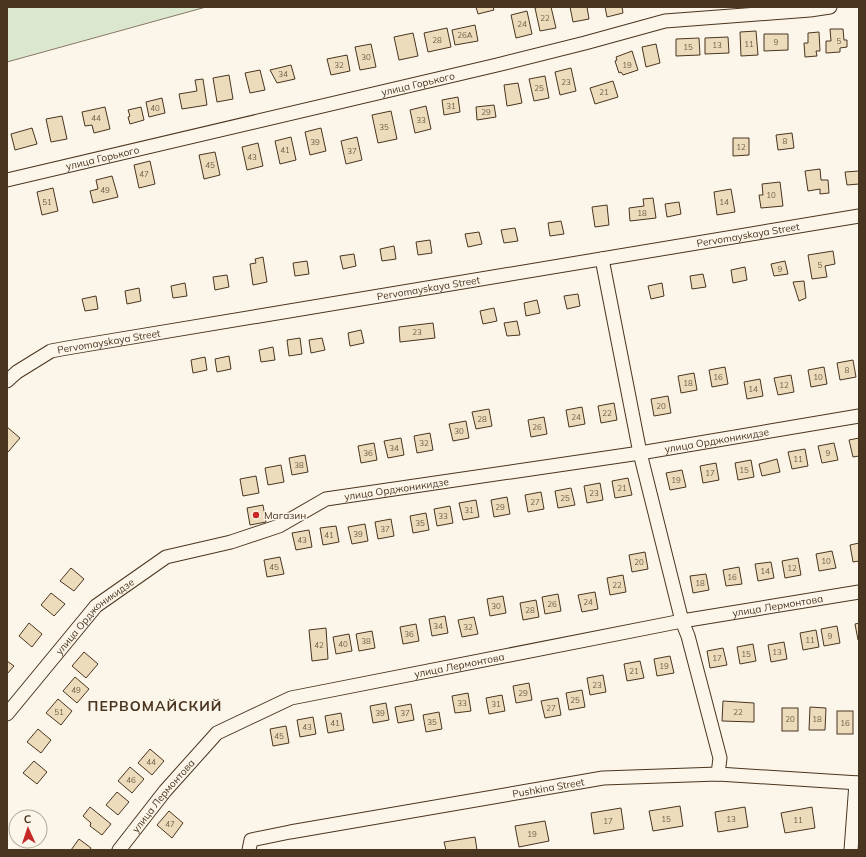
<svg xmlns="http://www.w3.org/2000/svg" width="866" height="857" font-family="Mulish,sans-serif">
<rect width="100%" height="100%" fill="#fbf6e9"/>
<!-- green -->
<path fill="#dce7d0" stroke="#887966" d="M7 7H206L7 62Z"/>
<!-- building -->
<g fill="#ecdcbc" stroke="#4a3520">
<path d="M476 7H493L494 10 478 14Z"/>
<path d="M539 7H551L556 28 540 31 535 8Z"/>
<path d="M570 7H587L589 19 573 22Z"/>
<path d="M605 7H622L623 13 607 17Z"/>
<path d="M527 11 532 34 516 38 511 15Z"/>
<path d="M475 25 478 41 455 45 452 30Z"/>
<path d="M447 28 451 47 428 52 424 33Z"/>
<path d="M830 29H843L844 40H847V47L840 48V52L826 53V41H831Z"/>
<path d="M756 31 758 55 741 56 740 32Z"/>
<path d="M819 32 820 51H816L817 56 805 57 804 43H808V33Z"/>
<path d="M413 33 418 56 399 60 394 37Z"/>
<path d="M764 34H788V50L764 51Z"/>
<path d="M728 37 729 53 705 54V38Z"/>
<path d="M699 38 700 55 676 56V39Z"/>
<path d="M371 44 376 67 360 70 355 47Z"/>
<path d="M656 44 660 63 646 67 642 47Z"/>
<path d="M632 51 638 70 623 75 621 72 619 73 615 61 617 60 616 57Z"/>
<path d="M347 55 350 71 331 75 327 59Z"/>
<path d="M291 65 295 79 277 83 270 70Z"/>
<path d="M571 68 576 91 560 95 555 72Z"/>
<path d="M260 70 265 90 250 93 245 73Z"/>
<path d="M229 75 233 99 217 102 213 78Z"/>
<path d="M545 76 549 98 534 101 529 79Z"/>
<path d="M203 79 207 105 182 109 179 94 197 91 195 80Z"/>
<path d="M613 81 618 97 595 104 590 88Z"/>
<path d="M518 83 522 103 507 106 504 85Z"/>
<path d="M458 97 460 112 444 115 442 100Z"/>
<path d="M162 98 165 113 149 117 146 102Z"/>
<path d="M494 105 496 117 477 120 476 107Z"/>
<path d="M426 106 431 129 415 133 410 110Z"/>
<path d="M105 107 110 129 94 133 92 125 85 126 82 112Z"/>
<path d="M141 107 144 120 130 124 128 117 130 116 128 110Z"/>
<path d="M391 111 397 139 378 143 372 115Z"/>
<path d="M62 116 67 139 51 142 46 119Z"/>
<path d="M32 128 37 144 15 150 11 134Z"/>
<path d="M321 128 326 151 310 155 305 132Z"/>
<path d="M792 133 794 148 778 150 776 135Z"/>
<path d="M291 137 296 160 280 164 275 141Z"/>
<path d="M357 137 362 160 346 164 341 141Z"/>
<path d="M733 138H749V155L733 156Z"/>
<path d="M258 143 263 166 247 170 242 147Z"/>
<path d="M215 152 220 175 204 179 199 155Z"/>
<path d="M150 161 155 184 139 188 134 165Z"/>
<path d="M820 169 821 180H828L829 193 820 194V189L808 191 805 171Z"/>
<path d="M859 171V184L847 185 845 172Z"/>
<path d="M112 176 118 197 93 203 90 191 98 189 96 180Z"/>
<path d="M780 182 783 206 761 208 759 195H763L762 184Z"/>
<path d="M53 188 58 211 42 215 37 192Z"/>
<path d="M731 189 735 212 717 215 714 192Z"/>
<path d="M653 198 656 218 630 221 629 208 644 206 643 199Z"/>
<path d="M679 202 681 214 667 217 665 204Z"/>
<path d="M607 205 609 225 595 227 592 207Z"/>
<path d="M561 221 564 234 550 236 548 223Z"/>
<path d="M515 228 518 241 504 243 501 230Z"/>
<path d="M479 232 482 244 468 247 465 234Z"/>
<path d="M430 240 432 253 418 255 416 242Z"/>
<path d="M394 246 396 259 382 261 380 249Z"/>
<path d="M833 251 835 264 825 266 827 277 812 279 808 255Z"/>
<path d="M354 254 356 266 343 269 340 256Z"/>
<path d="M263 257 267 282 253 285 250 264 256 263 255 259Z"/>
<path d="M307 261 309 274 295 276 293 263Z"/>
<path d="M785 261 788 274 774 276 771 264Z"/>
<path d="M745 267 747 280 733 283 731 270Z"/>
<path d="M703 274 706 287 692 289 690 276Z"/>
<path d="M227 275 229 287 215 290 213 277Z"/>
<path d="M804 281 806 298 799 301 793 282Z"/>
<path d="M185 283 187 296 173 298 171 286Z"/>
<path d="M662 283 664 296 651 299 648 286Z"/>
<path d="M139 288 141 301 127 304 125 291Z"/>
<path d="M578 294 580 306 567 309 564 296Z"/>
<path d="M96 296 98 309 85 311 82 299Z"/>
<path d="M537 300 540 313 526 316 524 303Z"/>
<path d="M494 308 497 321 483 324 480 311Z"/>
<path d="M517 321 520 335 507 336 504 323Z"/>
<path d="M433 323 435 338 400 342 399 327Z"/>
<path d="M361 330 364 343 350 346 348 333Z"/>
<path d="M300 338 302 354 289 356 287 340Z"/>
<path d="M322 338 325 350 311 353 309 340Z"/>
<path d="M273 347 275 360 261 362 259 350Z"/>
<path d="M229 356 231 369 217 372 215 359Z"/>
<path d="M205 357 207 370 193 373 191 360Z"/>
<path d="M853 360 856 377 840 380 837 363Z"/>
<path d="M725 367 728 384 712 387 709 370Z"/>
<path d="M824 367 827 384 811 387 808 370Z"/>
<path d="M694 373 697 390 681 393 678 376Z"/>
<path d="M791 375 794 392 778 395 774 378Z"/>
<path d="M760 379 763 396 747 399 744 382Z"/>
<path d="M668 396 671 413 654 416 651 399Z"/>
<path d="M614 403 617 420 601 423 598 406Z"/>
<path d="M582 407 585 424 569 427 566 410Z"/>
<path d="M489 409 492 426 476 429 472 412Z"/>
<path d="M544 417 547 434 531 437 528 420Z"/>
<path d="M466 421 469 438 453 441 449 424Z"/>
<path d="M7 427 20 438 8 452 7 451Z"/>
<path d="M430 433 433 450 417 453 414 436Z"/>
<path d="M401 438 404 455 388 458 384 441Z"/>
<path d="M859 438V456L853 457 849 440Z"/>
<path d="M374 443 377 460 361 463 358 446Z"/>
<path d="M834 443 838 460 822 463 818 446Z"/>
<path d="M805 449 808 466 792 469 788 452Z"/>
<path d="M305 455 308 472 292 475 289 458Z"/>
<path d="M777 459 780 472 762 476 759 464Z"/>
<path d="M751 460 754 477 738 480 735 463Z"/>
<path d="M716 463 719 480 703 483 700 466Z"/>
<path d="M281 465 284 482 268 485 265 468Z"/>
<path d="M682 470 686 487 670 490 666 473Z"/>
<path d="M256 476 259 493 243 496 240 479Z"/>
<path d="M628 478 632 495 615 498 612 481Z"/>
<path d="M600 483 603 500 587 503 584 486Z"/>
<path d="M571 488 575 505 558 508 555 491Z"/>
<path d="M541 492 544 509 528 512 525 495Z"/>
<path d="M507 497 510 514 494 517 491 500Z"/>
<path d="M476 500 479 517 463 520 459 503Z"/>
<path d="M263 505 266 522 250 525 247 508Z"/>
<path d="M450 506 453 523 437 526 434 509Z"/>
<path d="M426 513 429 530 413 533 410 516Z"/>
<path d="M391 519 394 536 378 539 375 522Z"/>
<path d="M365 524 368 541 352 544 348 527Z"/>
<path d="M336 526 339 542 323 545 320 528Z"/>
<path d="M309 530 312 547 296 550 292 533Z"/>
<path d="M859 543V561L853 562 850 545Z"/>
<path d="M832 551 836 568 819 571 816 554Z"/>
<path d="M645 552 648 569 632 572 629 555Z"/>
<path d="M280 557 284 574 267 577 264 560Z"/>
<path d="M798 558 801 575 785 578 782 561Z"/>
<path d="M771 562 774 578 758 581 755 564Z"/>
<path d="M739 567 742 584 726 586 723 570Z"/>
<path d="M71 568 84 579 74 591 60 581Z"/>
<path d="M706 574 709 590 693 593 690 576Z"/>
<path d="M623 575 626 592 610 595 607 578Z"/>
<path d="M595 592 598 609 582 612 578 595Z"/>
<path d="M51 593 65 604 54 616 41 605Z"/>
<path d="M558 594 561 611 545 614 542 597Z"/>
<path d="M503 596 506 613 490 616 487 599Z"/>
<path d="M536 600 539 617 523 620 520 603Z"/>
<path d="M445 616 448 633 432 636 429 619Z"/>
<path d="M474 617 478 634 462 637 458 620Z"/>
<path d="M29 623 42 634 32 647 19 636Z"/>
<path d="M859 623V640H858L855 624Z"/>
<path d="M416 624 419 641 403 644 400 627Z"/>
<path d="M837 626 840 643 824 646 821 629Z"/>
<path d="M326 628 328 659 312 661 309 630Z"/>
<path d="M816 630 819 647 803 650 800 633Z"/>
<path d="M372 631 375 648 359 651 356 634Z"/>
<path d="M349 634 352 651 336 654 333 637Z"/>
<path d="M784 642 787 659 771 662 768 645Z"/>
<path d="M753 644 756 661 740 664 737 647Z"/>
<path d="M723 648 727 665 710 668 707 651Z"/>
<path d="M84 652 98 664 86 678 72 666Z"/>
<path d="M670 656 674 673 657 676 654 659Z"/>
<path d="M7 661 14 666 7 674Z"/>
<path d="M640 661 644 678 627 681 624 664Z"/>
<path d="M603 675 606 692 590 695 587 678Z"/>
<path d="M75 677 89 689 77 703 63 691Z"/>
<path d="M529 683 532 700 516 703 513 686Z"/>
<path d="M582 690 585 707 569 710 566 693Z"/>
<path d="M468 693 471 711 455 713 452 696Z"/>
<path d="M502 695 505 711 489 714 486 698Z"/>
<path d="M558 698 561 715 545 718 541 701Z"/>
<path d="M58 699 72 711 61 725 46 713Z"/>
<path d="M723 701 754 703V722L722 721Z"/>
<path d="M386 703 389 720 373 723 370 706Z"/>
<path d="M411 704 414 720 398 723 395 707Z"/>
<path d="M810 707 826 708 825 730H809Z"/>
<rect x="782" y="708" width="16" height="23"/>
<rect x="837" y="711" width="16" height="23"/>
<path d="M439 712 442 729 426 732 423 715Z"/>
<path d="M341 713 344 730 328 733 325 716Z"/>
<path d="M313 717 316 734 300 737 297 720Z"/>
<path d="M286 726 289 743 273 746 270 729Z"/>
<path d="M38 729 51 740 41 753 27 742Z"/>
<path d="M150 749 164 761 152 775 138 763Z"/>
<path d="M34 761 47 772 37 784 23 773Z"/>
<path d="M130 767 144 779 132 793 118 781Z"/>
<path d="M117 792 129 802 118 815 106 805Z"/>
<path d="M680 806 683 826 653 831 649 811Z"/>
<path d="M90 807 111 824 102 835 90 826 91 823 83 816Z"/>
<path d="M745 807 748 827 718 832 715 812Z"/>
<path d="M812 807 815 828 785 833 781 813Z"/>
<path d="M621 808 624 829 594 834 591 813Z"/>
<path d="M169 811 183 823 172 838 157 825Z"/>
<path d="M545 821 549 841 519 847 515 826Z"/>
<path d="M475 837 477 850H446L444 842Z"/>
<path d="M79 839 91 848 90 850H71Z"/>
</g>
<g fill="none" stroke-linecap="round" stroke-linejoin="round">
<!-- minor casing -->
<g stroke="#4a3520" stroke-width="15">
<g id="minor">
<path id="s1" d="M7 180 497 65 585 43 665 21 810 10 830 7"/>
<path d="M602 259 640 453 682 621 688 636 720 758 718 774"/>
<path id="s2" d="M7 381 17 372 51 351 67 348 859 216"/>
<path id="s3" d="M7 714 96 606 166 557 231 542 279 526 326 499 640 453 859 416"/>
<path id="s4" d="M119 850 165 791 217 733 291 698 682 621 859 592"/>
<path id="s5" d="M249 850 251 840 290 832 603 778 718 774 859 783"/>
<path d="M851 850 856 783"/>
</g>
</g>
<!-- minor -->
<use href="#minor" stroke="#fbf6e9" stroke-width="13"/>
</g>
<!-- markers -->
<circle fill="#c62828" stroke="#fbf6e9" stroke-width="1.5" cx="256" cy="515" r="4"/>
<g text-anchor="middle" stroke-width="3" stroke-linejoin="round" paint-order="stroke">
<!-- number labels -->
<g font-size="8" fill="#725f47">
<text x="545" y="21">22</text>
<text x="522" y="27">24</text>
<text x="465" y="38">26А</text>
<text x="437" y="43">28</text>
<text x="839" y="44">5</text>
<text x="776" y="45">9</text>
<text x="749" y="47">11</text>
<text x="717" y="48">13</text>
<text x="688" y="50">15</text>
<text x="366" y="60">30</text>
<text x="339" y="68">32</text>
<text x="627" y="68">19</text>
<text x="283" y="77">34</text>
<text x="566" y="85">23</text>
<text x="539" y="91">25</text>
<text x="604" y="95">21</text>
<text x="451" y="109">31</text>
<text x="155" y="111">40</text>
<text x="486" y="115">29</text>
<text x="96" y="121">44</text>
<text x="421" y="123">33</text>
<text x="384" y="130">35</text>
<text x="785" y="144">8</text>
<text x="315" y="145">39</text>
<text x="741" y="150">12</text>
<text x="285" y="153">41</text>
<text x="352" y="154">37</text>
<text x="252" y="160">43</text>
<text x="210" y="168">45</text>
<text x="144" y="177">47</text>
<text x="105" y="193">49</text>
<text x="771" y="198">10</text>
<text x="47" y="205">51</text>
<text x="724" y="205">14</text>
<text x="642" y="216">18</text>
<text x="820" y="268">5</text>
<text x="780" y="272">9</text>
<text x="417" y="335">23</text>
<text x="847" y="373">8</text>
<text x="718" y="380">16</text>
<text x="818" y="380">10</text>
<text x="688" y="386">18</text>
<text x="784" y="388">12</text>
<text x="753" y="392">14</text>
<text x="661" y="409">20</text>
<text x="607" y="416">22</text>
<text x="576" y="420">24</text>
<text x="482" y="422">28</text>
<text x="537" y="430">26</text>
<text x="459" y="434">30</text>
<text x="424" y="446">32</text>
<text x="394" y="451">34</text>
<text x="368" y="456">36</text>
<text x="828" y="456">9</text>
<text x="798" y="462">11</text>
<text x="299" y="468">38</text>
<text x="744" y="473">15</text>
<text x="710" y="476">17</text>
<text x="676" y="483">19</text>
<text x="622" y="491">21</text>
<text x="594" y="496">23</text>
<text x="565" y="501">25</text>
<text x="535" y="505">27</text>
<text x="500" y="510">29</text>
<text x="469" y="513">31</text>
<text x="443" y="519">33</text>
<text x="420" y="526">35</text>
<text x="385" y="532">37</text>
<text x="358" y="537">39</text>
<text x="329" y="538">41</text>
<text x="302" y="543">43</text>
<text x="826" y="564">10</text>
<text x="639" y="565">20</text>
<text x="274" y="570">45</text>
<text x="792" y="571">12</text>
<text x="765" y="574">14</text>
<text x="732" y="580">16</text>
<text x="700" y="586">18</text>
<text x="617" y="588">22</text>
<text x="588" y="605">24</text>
<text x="552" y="607">26</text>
<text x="496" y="609">30</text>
<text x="530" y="613">28</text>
<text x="438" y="629">34</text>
<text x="468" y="630">32</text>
<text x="409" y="637">36</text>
<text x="830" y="639">9</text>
<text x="810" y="643">11</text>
<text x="366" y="644">38</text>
<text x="343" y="647">40</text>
<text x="319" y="648">42</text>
<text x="777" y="655">13</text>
<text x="746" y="657">15</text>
<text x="717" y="661">17</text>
<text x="664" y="669">19</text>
<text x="634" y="674">21</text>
<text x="597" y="688">23</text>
<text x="76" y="693">49</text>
<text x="523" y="696">29</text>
<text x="575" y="703">25</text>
<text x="462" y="706">33</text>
<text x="496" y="707">31</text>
<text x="551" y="711">27</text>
<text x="59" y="715">51</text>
<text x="738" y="715">22</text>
<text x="380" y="716">39</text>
<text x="405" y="716">37</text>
<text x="790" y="722">20</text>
<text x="817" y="722">18</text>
<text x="432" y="725">35</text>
<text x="335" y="726">41</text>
<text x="845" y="726">16</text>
<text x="307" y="730">43</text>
<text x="279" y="739">45</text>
<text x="151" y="765">44</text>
<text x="131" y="783">46</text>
<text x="666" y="822">15</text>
<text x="731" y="822">13</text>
<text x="798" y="823">11</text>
<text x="608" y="824">17</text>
<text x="170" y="827">47</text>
<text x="532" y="837">19</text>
</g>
<!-- street labels -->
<g font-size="10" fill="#4a3520" stroke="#fbf6e9">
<text dy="4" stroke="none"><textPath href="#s1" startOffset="422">улица Горького</textPath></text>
<text dy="4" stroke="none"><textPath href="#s1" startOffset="98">улица Горького</textPath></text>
<text dy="4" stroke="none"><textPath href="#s2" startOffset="760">Pervomayskaya Street</textPath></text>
<text dy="4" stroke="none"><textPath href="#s2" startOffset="436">Pervomayskaya Street</textPath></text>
<text dy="4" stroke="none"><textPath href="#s2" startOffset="112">Pervomayskaya Street</textPath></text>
<text dy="4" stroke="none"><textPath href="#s3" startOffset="792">улица Орджоникидзе</textPath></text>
<text dy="4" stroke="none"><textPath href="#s3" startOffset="468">улица Орджоникидзе</textPath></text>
<text dy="4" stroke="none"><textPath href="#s4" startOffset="730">улица Лермонтова</textPath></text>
<text dy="4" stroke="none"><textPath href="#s3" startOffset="132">улица Орджоникидзе</textPath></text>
<text dy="4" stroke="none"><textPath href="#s4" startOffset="406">улица Лермонтова</textPath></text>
<text dy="4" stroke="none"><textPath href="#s5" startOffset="312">Pushkina Street</textPath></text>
<text dy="4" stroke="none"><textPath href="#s4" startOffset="70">улица Лермонтова</textPath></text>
</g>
<!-- poi labels -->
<g font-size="10" fill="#4a3520" stroke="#fbf6e9" text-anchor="start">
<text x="264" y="519">Магазин</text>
</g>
<!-- district labels -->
<g font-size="14" font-weight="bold" letter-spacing="1" fill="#4a3520" stroke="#fbf6e9">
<text x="155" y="711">ПЕРВОМАЙСКИЙ</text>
</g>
</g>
<!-- border -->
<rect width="866" height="857" fill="none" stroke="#4a3520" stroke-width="16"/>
<!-- north arrow -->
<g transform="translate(28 829) rotate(357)"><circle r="19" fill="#fbf6e9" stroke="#b4a999"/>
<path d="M0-3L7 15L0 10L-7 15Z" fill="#c62828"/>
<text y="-6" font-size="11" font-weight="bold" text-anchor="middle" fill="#4a3520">С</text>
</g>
</svg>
